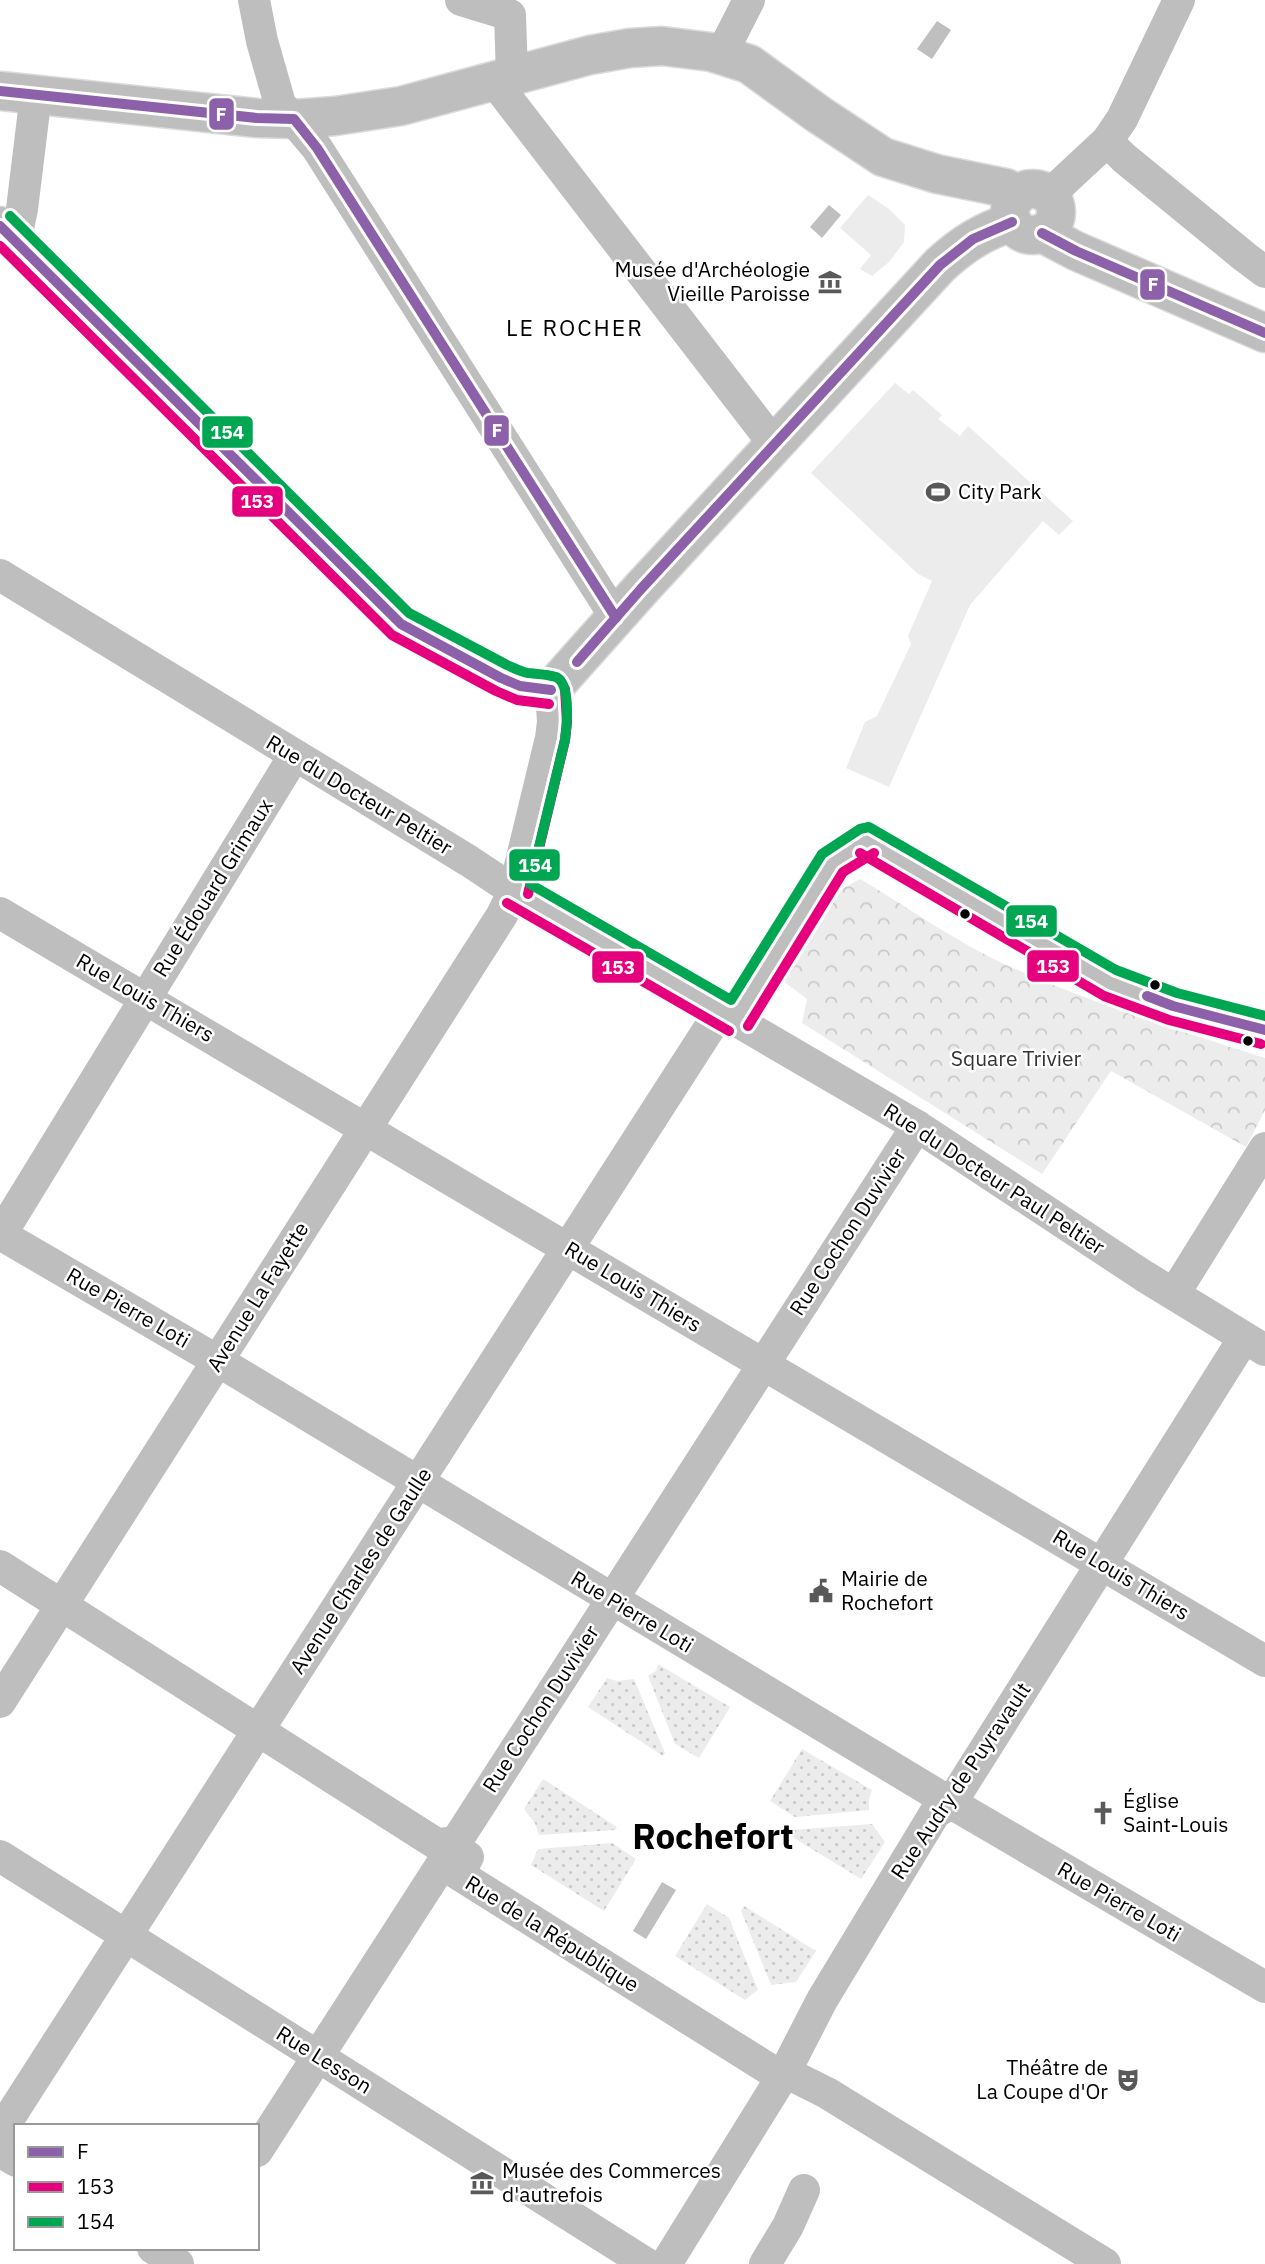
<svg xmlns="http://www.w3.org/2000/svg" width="1265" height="2264" font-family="'IBM Plex Sans',sans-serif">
<defs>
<pattern id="forest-crowns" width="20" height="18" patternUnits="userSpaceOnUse" patternTransform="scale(1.75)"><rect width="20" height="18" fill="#ececec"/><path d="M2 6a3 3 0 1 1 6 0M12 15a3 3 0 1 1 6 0" fill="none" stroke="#c9c9c9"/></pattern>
<pattern id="garden-dots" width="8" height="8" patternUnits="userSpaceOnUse" patternTransform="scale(1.75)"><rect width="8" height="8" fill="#ececec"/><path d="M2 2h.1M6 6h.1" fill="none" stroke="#c9c9c9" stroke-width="1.8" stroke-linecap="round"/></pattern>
</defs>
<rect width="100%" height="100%" fill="#fff"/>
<!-- grass -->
<g fill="#ececec">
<path d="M868 195 889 209 905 225 904 242 889 262 872 276 860 269 871 255 840 228Z"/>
<path d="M895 383 909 394 913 390 942 415 938 419 960 436 968 426 1073 521 1059 535 1043 521 970 605 889 787 846 768 865 722 877 716 911 644 908 636 932 581 918 574 811 473Z"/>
</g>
<!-- forest -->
<path fill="url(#forest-crowns)" d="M860 879C909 908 962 946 1013 968 1094 1004 1181 1031 1265 1058V1110L1246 1147 1111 1071 1042 1174 802 1023 807 999 783 981 842 889Z"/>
<!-- garden -->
<g fill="url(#garden-dots)">
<path d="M658 1664 730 1707 699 1758 675 1744 648 1676 656 1671Z"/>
<path d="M607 1678 617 1681 634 1679 665 1753 663 1756 588 1707Z"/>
<path d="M802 1749 872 1790 869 1799V1810L795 1817 770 1801Z"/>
<path d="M543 1779 617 1827 615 1830 539 1835 535 1823 524 1809Z"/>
<path d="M872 1824 885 1842 861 1879 789 1835 791 1830Z"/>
<path d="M612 1843 636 1859 604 1911 531 1865 538 1849Z"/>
<path d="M707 1904 729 1918 758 1990 745 2000 675 1956Z"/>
<path d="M744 1906 816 1951 796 1982 771 1985 741 1911Z"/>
</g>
<!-- water -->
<g fill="#bfbfbf">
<path d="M937 21 951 30 932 59 917 49Z"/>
<path d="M829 205 841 215 822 238 810 227Z"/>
<path d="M662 1882 676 1890 646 1939 633 1931Z"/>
</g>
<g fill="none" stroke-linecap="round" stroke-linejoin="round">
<!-- major casing -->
<g stroke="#dbdbdb" stroke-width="41">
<g id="major">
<path d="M0 91 257 118 294 119 335 116 401 106 590 55 630 48 662 46 711 52 749 64 818 114 883 157 937 174 1006 188 1017 196"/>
<circle cx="1033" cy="212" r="23"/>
<path d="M0 226 277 503 401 624 501 678 520 686 551 690 641 589 940 265C963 244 982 232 1012 222"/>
<path d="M1042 233 1076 251 1265 333"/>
</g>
</g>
<!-- minor -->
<g stroke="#bebebe" stroke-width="32">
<path d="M254 0 262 41 280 104 317 148 616 618"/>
<path d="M461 0 510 15 512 76"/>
<path d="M721 55 749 0"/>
<path d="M494 81 774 444"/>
<path d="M1107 141 1124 158 1245 257 1265 272"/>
<path d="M1049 195 1107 141 1122 119 1179 0"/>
<path d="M15 243 22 209 36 94"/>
<path d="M0 575 469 861 514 891 917 1126 1144 1276 1265 1350"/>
<path d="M0 913 1265 1661"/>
<path d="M736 1019 833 862 867 841 1110 983 1173 1006 1265 1030"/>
<path d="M0 1234 218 1361 951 1803 1265 1987"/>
<path d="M0 1236 294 756"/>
<path d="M1174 1294 1265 1148"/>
<path d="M0 1566 443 1848 446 1843 468 1857 458 1874 772 2071 785 2072 827 2093 1105 2264"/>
<path d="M0 1702 502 915 514 891 551 738 553 722 551 690"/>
<path d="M0 1856 647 2264"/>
<path d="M0 2132 721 1010"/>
<path d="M0 2151 16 2161"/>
<path d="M257 2151 917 1126"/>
<path d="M153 2248 178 2264"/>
<path d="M666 2264 785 2072 822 2000 935 1813 951 1803 1244 1338"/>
<path d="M765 2264 788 2226 804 2190"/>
</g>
<!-- major -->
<use href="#major" stroke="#bebebe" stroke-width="38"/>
<!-- bus-1 casing -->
<g stroke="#fff" stroke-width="16">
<g id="bus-1">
<path d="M0 91 257 118 294 119 317 148 616 618"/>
<path d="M0 226 401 624 501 678 520 686 551 690"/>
<path d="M1042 233 1076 251 1265 333"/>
<path d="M577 662 641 589 940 265 973 239 1012 222"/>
<path d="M1147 996 1173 1006 1265 1030"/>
</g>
</g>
<!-- bus-2 casing -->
<g stroke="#fff" stroke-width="16">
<g id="bus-2">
<path d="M0 246 392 635 496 691 517 700 549 704"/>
<path d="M860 853 1104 996 1169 1020 1261 1044"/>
<path d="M528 894 565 740 567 722 565 689"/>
<path d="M507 903 729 1031"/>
<path d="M748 1026 843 872 874 853"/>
</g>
</g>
<!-- bus-3 casing -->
<g stroke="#fff" stroke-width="16">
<path id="bus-3" d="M10 216 409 613 507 665C514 668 521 672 528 673 537 674 547 674 556 677 571 683 567 726 565 740L530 884 731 1000 822 854 860 829 869 827 1116 970 1177 993 1265 1016"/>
</g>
<!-- bus-1 -->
<use href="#bus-1" stroke="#8d61a9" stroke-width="10"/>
<!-- bus-2 -->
<use href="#bus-2" stroke="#e5007d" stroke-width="10"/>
<!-- bus-3 -->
<use href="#bus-3" stroke="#00a651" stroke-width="10"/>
</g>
<!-- icons -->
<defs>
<g id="museum-bare" transform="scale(1.89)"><path d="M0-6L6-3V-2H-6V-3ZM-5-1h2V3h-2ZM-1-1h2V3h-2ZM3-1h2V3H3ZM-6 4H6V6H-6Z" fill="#595959" stroke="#fff" stroke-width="2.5" paint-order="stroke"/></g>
<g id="stadium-bare" transform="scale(1.89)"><path d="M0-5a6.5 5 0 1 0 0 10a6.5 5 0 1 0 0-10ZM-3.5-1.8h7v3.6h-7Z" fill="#595959" stroke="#fff" stroke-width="2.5" paint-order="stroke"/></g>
<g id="civic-bare" transform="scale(1.89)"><path d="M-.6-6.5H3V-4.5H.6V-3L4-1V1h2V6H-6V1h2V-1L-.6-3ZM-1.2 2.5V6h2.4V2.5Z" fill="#595959" stroke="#fff" stroke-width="2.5" paint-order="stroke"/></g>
<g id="church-bare" transform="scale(1.89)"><path d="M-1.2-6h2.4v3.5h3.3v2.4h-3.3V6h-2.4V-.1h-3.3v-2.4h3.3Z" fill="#595959" stroke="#fff" stroke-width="2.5" paint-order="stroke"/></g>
<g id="theatre-bare" transform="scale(1.89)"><path d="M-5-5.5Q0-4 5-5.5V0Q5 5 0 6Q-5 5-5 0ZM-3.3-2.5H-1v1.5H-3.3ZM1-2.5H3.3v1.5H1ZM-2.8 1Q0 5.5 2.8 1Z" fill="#595959" stroke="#fff" stroke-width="2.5" paint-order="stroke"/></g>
</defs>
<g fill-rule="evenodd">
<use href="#museum-bare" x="830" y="282"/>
<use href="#stadium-bare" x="938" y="492"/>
<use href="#civic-bare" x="821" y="1591"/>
<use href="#church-bare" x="1103" y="1813"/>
<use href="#theatre-bare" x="1128" y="2080"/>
<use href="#museum-bare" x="482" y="2183"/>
</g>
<!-- markers -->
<g fill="#000" stroke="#fff" stroke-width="2.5">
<circle cx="965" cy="914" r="6"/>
<circle cx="1155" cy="985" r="6"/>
<circle cx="1248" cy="1041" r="6"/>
</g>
<g text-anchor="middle" stroke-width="5" stroke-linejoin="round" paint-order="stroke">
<!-- poi labels -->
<g font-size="21" fill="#000" stroke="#fff" text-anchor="start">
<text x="810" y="277" text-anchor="end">Musée d'Archéologie<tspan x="810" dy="24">Vieille Paroisse</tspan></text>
<text x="958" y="499">City Park</text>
<text x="841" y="1586">Mairie de<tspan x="841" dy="24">Rochefort</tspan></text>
<text x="1123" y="1808">Église<tspan x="1123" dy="24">Saint-Louis</tspan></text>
<text x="1108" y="2075" text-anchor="end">Théâtre de<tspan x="1108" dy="24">La Coupe d'Or</tspan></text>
<text x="502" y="2178">Musée des Commerces<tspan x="502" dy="24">d'autrefois</tspan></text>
</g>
<!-- street labels -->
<g font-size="21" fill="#000" stroke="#fff">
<text transform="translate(359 795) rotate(31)" y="7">Rue du Docteur Peltier</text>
<text transform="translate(213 888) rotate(-58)" y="7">Rue Édouard Grimaux</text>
<text transform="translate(145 998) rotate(30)" y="7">Rue Louis Thiers</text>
<text transform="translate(994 1179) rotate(33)" y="7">Rue du Docteur Paul Peltier</text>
<text transform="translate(848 1232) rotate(-57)" y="7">Rue Cochon Duvivier</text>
<text transform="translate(633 1287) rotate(31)" y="7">Rue Louis Thiers</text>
<text transform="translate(258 1297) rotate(-58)" y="7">Avenue La Fayette</text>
<text transform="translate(128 1308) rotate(30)" y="7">Rue Pierre Loti</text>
<text transform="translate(361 1571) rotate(-57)" y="7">Avenue Charles de Gaulle</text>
<text transform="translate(1121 1575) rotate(31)" y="7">Rue Louis Thiers</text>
<text transform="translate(632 1612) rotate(31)" y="7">Rue Pierre Loti</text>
<text transform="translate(541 1709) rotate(-57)" y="7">Rue Cochon Duvivier</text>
<text transform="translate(961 1781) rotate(-56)" y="7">Rue Audry de Puyravault</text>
<text transform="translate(1119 1902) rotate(30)" y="7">Rue Pierre Loti</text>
<text transform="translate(552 1934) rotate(32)" y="7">Rue de la République</text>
<text transform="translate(324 2060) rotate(32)" y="7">Rue Lesson</text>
</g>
<!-- park labels -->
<g font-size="21" fill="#333" stroke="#fff">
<text x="1016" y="1066">Square Trivier</text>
</g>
<!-- neighbourhood labels -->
<g font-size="23" letter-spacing="2" fill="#000" stroke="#fff">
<text x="575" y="336">LE ROCHER</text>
</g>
<!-- town labels -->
<g font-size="35" font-weight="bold" fill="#000" stroke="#fff">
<text x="713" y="1849">Rochefort</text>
</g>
</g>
<g stroke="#fff" stroke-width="2.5">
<rect x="208" y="97" width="27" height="34" rx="7" fill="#8d61a9"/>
<rect x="1139" y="268" width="27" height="33" rx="7" fill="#8d61a9"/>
<rect x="483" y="414" width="27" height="33" rx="7" fill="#8d61a9"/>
<rect x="201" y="415" width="53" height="34" rx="7" fill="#00a651"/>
<rect x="231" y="485" width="53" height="33" rx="7" fill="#e5007d"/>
<rect x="508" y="848" width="53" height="34" rx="7" fill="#00a651"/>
<rect x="1005" y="904" width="53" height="34" rx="7" fill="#00a651"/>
<rect x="1026" y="949" width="54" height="34" rx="7" fill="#e5007d"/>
<rect x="591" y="950" width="54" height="34" rx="7" fill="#e5007d"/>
</g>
<g font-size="19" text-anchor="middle" font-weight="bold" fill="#fff">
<text x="221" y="121">F</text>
<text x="1153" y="291">F</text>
<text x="497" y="437">F</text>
<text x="227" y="439">154</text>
<text x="257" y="508">153</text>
<text x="535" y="872">154</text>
<text x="1031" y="928">154</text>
<text x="1053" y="973">153</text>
<text x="618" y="974">153</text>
</g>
<!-- legend -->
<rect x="14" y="2124" width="245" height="126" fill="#ffffff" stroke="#999999" stroke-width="2"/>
<rect x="28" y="2147" width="35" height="10" fill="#8d61a9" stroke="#999999" stroke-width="2"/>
<text x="77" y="2159" font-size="21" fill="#000000">F</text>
<rect x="28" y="2182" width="35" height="10" fill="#e5007d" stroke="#999999" stroke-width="2"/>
<text x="77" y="2194" font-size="21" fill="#000000">153</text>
<rect x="28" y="2217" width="35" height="10" fill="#00a651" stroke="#999999" stroke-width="2"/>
<text x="77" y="2229" font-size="21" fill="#000000">154</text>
</svg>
